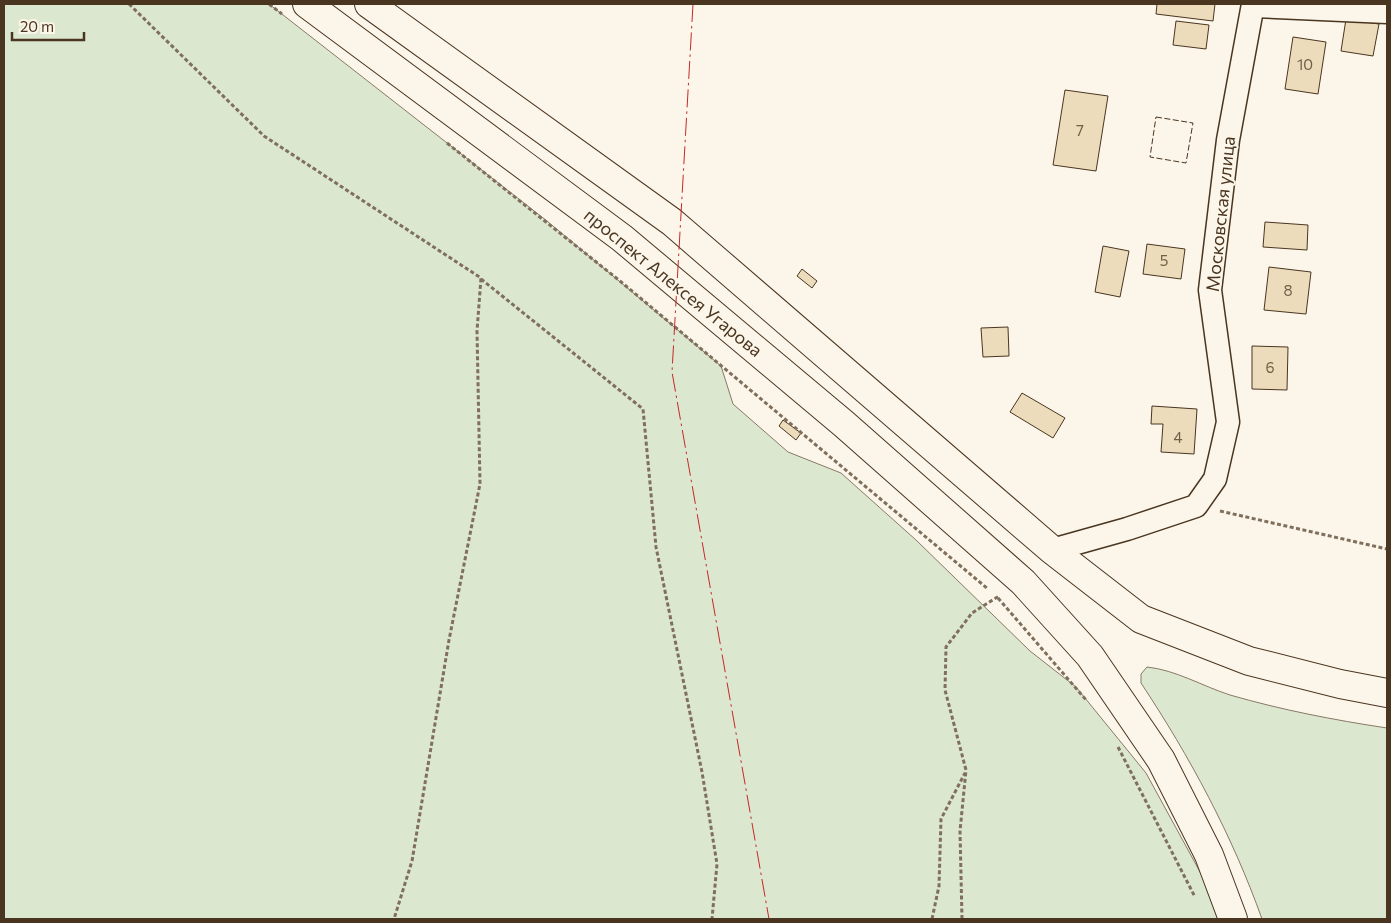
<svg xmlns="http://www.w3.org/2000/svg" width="1391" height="923" font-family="Commissioner,sans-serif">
<rect width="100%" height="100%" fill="#fbf6e9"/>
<!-- green -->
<g fill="#dce7d0" stroke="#887966">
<path d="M4 4H269L547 221 721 366 733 404 788 452 841 473 916 540 1030 651 1076 687 1146 773 1211 892 1221 919H4Z"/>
<path d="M1147 667C1176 670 1202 686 1230 695 1282 710 1334 720 1387 728V919H1262C1232 835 1190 757 1141 683V674Z"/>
</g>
<!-- building -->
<g fill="#ecdcbc" stroke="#4a3520">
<path d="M1157 4H1215L1213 21 1156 14Z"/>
<path d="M1346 19 1379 24 1373 56 1341 51Z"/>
<path d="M1176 21 1209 25 1206 49 1173 45Z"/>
<path d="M1293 37 1326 42 1318 94 1285 89Z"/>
<path d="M1065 90 1108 96 1096 171 1053 165Z"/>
<path d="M1265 222 1308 225 1307 250 1263 247Z"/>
<path d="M1147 244 1185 249 1181 279 1143 274Z"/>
<path d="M1103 246 1129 251 1120 297 1095 292Z"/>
<path d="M1269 267 1311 272 1306 314 1264 310Z"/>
<path d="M802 269 817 281 812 288 797 276Z"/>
<path d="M1008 327 1009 356 983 357 981 328Z"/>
<path d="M1252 346 1288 347 1287 390 1252 389Z"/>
<path d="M1022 393 1065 418 1053 438 1010 412Z"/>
<path d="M1152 406 1197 409 1194 454 1161 452 1163 424H1151Z"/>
<path d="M783 420 801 433 796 440 779 426Z"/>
</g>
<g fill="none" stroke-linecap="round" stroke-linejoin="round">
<!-- minor casing -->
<g stroke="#4a3520" stroke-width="25">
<g id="minor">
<path d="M1253 6 1387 12"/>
<path d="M1052 550 1127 529 1196 506 1215 479 1228 422 1210 290 1228 140 1253 4"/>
</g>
</g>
<!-- primary casing -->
<g stroke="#4a3520" stroke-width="30">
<g id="primary">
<path d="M307 4 622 238 844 424 1023 582 1090 656 1161 760 1209 855 1233 919"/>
<path d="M369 4 672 222 1052 550 1141 619 1249 661 1340 684 1387 693"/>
</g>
</g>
<!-- path -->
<g stroke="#7f6f5c" stroke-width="3" stroke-dasharray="4 2.5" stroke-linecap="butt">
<path d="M129 4 264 136 481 278 477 331 480 484 449 640 412 861 394 919"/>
<path d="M269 4 282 14"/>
<path d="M447 143 620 281 988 589"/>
<path d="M481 279 643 409 656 547 702 772 717 864 712 919"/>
<path d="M1220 511 1387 549"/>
<path d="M998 598 1087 701"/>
<path d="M1118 747 1195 897"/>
<path d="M932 919 939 886 941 819 965 773"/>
<path d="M962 919 960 831 966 770 945 690 946 647 972 613 999 596"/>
</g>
<!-- minor -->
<use href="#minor" stroke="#fbf6e9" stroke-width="22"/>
<!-- primary -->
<use href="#primary" stroke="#fbf6e9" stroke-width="28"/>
<!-- fence -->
<path stroke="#4a3520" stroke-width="1" stroke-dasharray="6 2.5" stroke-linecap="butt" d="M1156 117 1193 123 1186 163 1150 157Z"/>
<!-- power -->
<path stroke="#c62828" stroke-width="1" stroke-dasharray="18 4 2.5 4" stroke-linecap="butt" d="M693 4 672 372 769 919"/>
</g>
<g text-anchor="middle" stroke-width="4" stroke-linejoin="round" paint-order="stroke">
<!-- number labels -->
<g font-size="15" fill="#725f47">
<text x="1305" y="70">10</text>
<text x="1080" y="136">7</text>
<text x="1164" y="266">5</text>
<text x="1288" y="296">8</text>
<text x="1270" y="373">6</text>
<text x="1178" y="443">4</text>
</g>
<!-- street labels -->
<g font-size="18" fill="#4a3520" stroke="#fbf6e9">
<text transform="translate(1221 214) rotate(-84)" y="6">Московская улица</text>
<text transform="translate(673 283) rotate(39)" y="6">проспект Алексея Угарова</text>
</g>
</g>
<!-- border -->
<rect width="1391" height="923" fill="none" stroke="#4a3520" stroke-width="10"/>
<!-- scale -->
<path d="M12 32v8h72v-8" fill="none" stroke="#4a3520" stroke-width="2.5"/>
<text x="20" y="32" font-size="15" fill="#4a3520" stroke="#fbf6e9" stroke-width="4" paint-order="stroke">20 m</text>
</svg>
